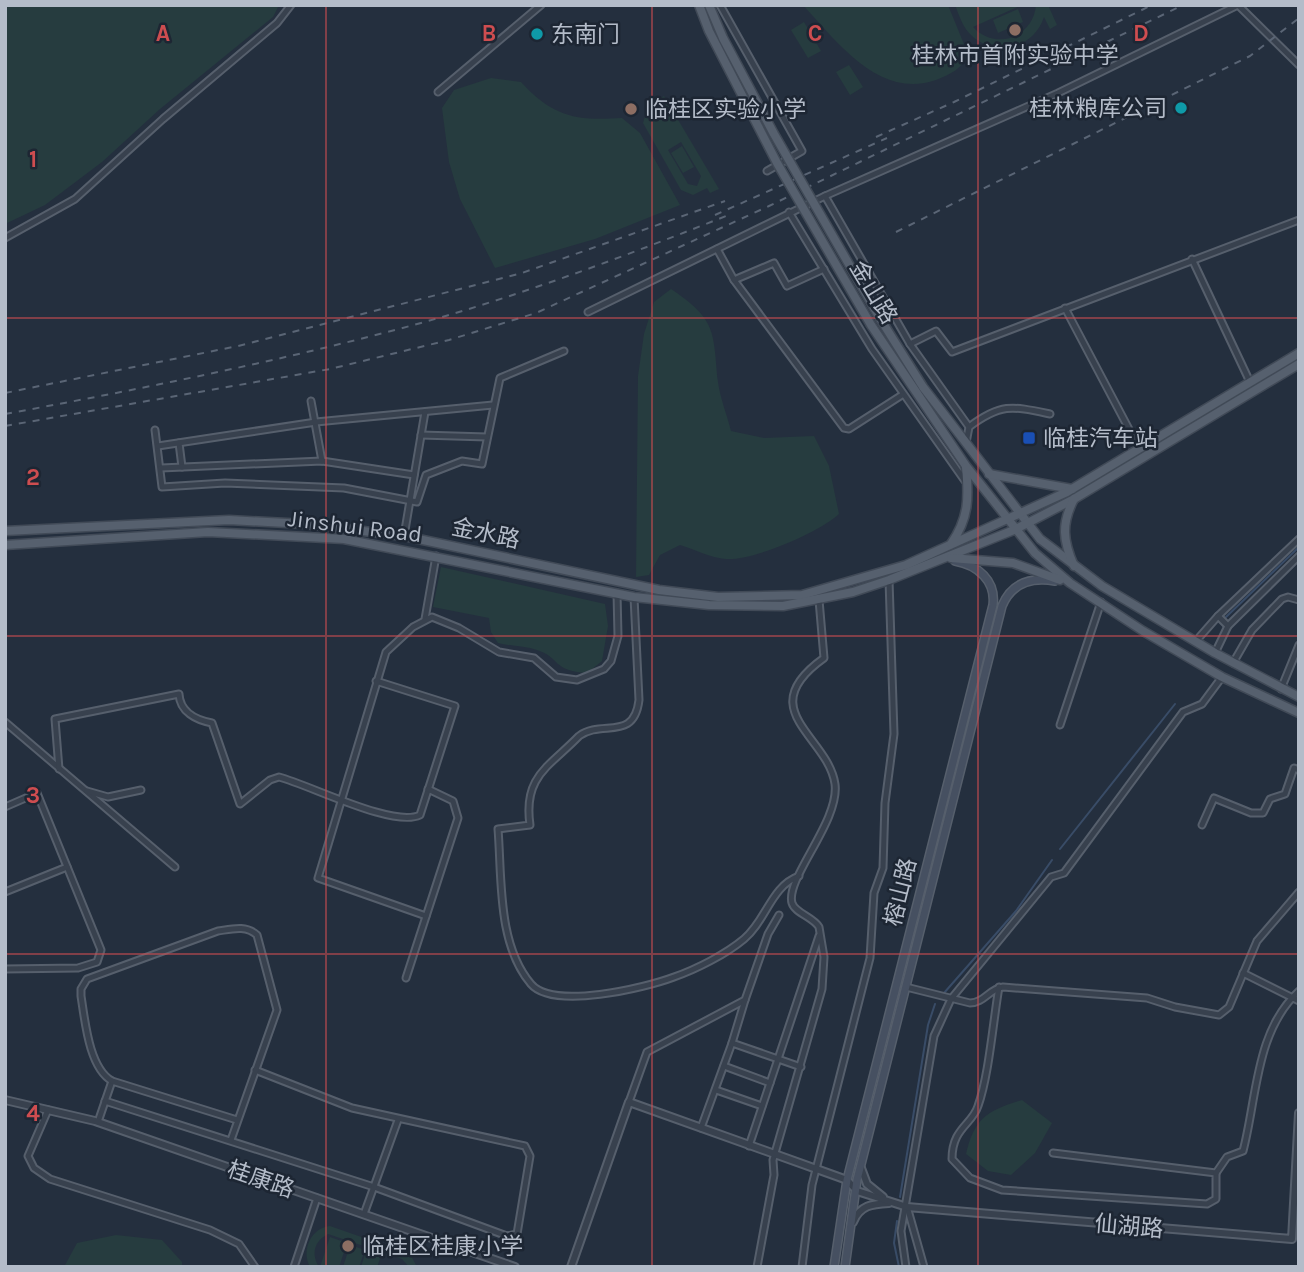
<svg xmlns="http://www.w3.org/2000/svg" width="1304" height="1272" font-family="Karla,'Noto Sans SC',sans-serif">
<rect width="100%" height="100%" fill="#242f3e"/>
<!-- green -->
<g fill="#263c3f" fill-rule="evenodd">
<path d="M5 5H279L273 17 160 109 102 162 45 205 5 224Z"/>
<path d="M803 5H948L968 54C962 69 951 74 936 80 880 100 837 42 803 5Z"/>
<path d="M955 5H1022L973 27C995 51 1033 38 1036 5H1048L1057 25 1050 29 1044 17C1034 48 996 59 971 35 963 28 959 15 955 5Z"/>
<path d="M1018 9 1023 22 998 33 993 20Z"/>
<path d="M804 22 821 51 808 58 791 30Z"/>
<path d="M849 65 863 87 850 95 836 72Z"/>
<path d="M491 78 521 82C553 117 576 121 622 118L640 133 680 205 595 239 495 268 460 199 449 162 442 108 454 90Z"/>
<path d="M664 96 719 189 710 193 707 188 693 195 681 190 643 123 647 110 658 105 656 101ZM681 142 701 176 697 186 688 184 668 150Z"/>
<path d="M682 146 694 167 683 173 671 153Z"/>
<path d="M671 289C717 320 713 331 718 382 720 398 727 415 731 431L764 438 814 436 829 466 839 514C820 532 753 561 726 559 711 558 694 549 680 545L660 555 649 575 636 577 638 376 644 334 654 302Z"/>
<path d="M441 567 605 604 608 626 602 661 587 673C552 671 560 657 537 650 525 646 510 646 498 643L491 632 489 618 433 607Z"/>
<path d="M1022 1100 1052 1123 1035 1153 1011 1175 988 1171 966 1154C974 1118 988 1110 1022 1100Z"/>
<path d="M330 1226 410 1254 417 1267H409L402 1259 328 1234C314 1241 311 1254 319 1267H310C301 1250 311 1228 330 1226Z"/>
<path d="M116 1235 162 1240 182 1262V1267H64L77 1243Z"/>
<path d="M330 1237 347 1243 339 1267H320Z"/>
<path d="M350 1245 365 1250 359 1267H343Z"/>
<path d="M366 1251 381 1256 377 1267H361Z"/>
</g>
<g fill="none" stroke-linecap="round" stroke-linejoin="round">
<!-- stream -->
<g stroke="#394c67" stroke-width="2">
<path d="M1225 618 1299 547"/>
<path d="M1060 849 1175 704"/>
<path d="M944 993 1016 911 1052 860"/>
<path d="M900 1197 928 1025 935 1004"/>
<path d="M897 1221 894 1243 899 1267"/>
</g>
<!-- minor casing -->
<g stroke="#565f6c" stroke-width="9">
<g id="minor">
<path d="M720 5 802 151 767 171"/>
<path d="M438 92 541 5"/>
<path d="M825 196 1058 93 1238 5 1299 65"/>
<path d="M789 212 872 349 965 481"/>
<path d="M5 238 75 199 163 119 277 23 291 5"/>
<path d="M717 249 734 280 844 428 849 429 902 395"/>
<path d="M1192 259 1250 382"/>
<path d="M734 280 774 263 787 286 824 269"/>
<path d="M1065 308 1140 450"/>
<path d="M588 312 825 196 910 344 936 331 952 352 1299 220"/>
<path d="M910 344 969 427 966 443"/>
<path d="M311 401 322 461"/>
<path d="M969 427C1001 403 1012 406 1050 414"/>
<path d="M155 430 162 487 225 483 344 488 417 502 426 475 462 461 482 464 500 378 564 351"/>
<path d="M421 435 487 437"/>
<path d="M179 443 182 467"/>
<path d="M158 446 316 422 493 405"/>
<path d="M161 468 322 461 414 475"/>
<path d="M404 536 425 412"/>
<path d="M634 597 639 700C634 742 602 719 579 736 549 767 523 776 530 825L498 829C502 878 497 944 531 984 553 1010 645 988 674 977 697 969 726 954 744 939 766 921 771 886 799 876"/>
<path d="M1218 616 1299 539"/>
<path d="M425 619 436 556"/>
<path d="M1196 641 1218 616 1228 626 1299 556"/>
<path d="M1215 653 1228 626"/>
<path d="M1233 663 1252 630 1282 599 1288 597 1299 600"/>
<path d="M1281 689 1299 645"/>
<path d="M5 722 175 867"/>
<path d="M1060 725 1101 602"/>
<path d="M59 769 55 719 179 694C180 712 196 720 212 723L240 804 270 780 279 777C310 785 393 828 420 815L455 706 376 681"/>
<path d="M87 791 108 797 141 790"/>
<path d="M5 807 37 793 101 950 97 962 78 968 5 969"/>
<path d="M1202 825 1214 798 1251 813H1263L1270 799 1285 794 1294 768 1299 770"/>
<path d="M5 892 67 867"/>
<path d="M426 916 318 878 386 652 413 627 432 617 459 628 499 652 534 658 556 677 577 680 604 669 611 661 618 636 617 593"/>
<path d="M1243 973 1299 1001"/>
<path d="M406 978 458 818 453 801 428 789"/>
<path d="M906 987 970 1003C984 1003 989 989 1003 987L1147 998 1175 1007 1219 1015 1229 1007 1257 941 1299 892"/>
<path d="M999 987C993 1022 989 1075 978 1106 972 1125 952 1128 952 1159L970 1178 1002 1190 1207 1204 1216 1199V1173L1053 1153"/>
<path d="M732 1043 801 1067"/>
<path d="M724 1066 770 1083"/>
<path d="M716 1090 762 1106"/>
<path d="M105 1101 374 1187 507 1236 517 1234 530 1156 525 1146 352 1108 255 1070"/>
<path d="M629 1102 647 1052 745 1000 768 934 779 915"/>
<path d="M48 1110 28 1156 34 1168 50 1179 210 1230 239 1244 255 1267"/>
<path d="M98 1122 112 1081"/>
<path d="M701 1128 732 1043 745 1000"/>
<path d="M231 1140 277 1010 257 935C246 925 232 929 218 931L87 979 81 989V996C85 1021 89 1068 112 1081L237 1120"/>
<path d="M749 1146 819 936"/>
<path d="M1216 1173 1227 1157 1243 1151C1257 1099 1255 1031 1299 991"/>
<path d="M908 1210 924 1267"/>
<path d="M364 1214 398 1120"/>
<path d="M294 1267 317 1198"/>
<path d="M757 1267 774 1175 773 1160 822 989 824 957 819 927C813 917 795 913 792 903 785 879 840 821 835 784 828 736 751 710 824 658L819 600"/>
<path d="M802 1267 812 1185 870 958 874 893 883 868 885 803 894 734 889 580"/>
<path d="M906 1267 901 1231 934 1036 951 999 1051 877 1064 873 1183 712 1202 704 1222 677"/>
</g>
</g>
<!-- tertiary casing -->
<g stroke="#565f6c" stroke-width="10">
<g id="tertiary">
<path d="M5 1100 95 1121 515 1267"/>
<path d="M861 1168 867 1184 883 1197"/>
<path d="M853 1222C860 1205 872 1204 889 1203"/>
<path d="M571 1267 629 1102 836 1176 847 1180 857 1191 907 1207 1292 1239 1299 1113"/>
</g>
</g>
<!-- secondary casing -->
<g stroke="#565f6c" stroke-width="10">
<g id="secondary">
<path d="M834 1267 847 1180 993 605C996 581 978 565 955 561"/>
<path d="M845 1267 857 1180 1002 606C1012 582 1032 577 1055 581"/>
</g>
</g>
<!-- primary casing -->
<g stroke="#414a57" stroke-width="11">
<g id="primary">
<path d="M881 320 923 387 1040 539 1102 586 1215 653 1299 697"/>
<path d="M871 325 966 466 1035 553 1070 583 1143 631 1222 677 1299 713"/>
<path d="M989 474 1072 489"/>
<path d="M5 531 229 520 306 524 404 536 659 590 718 597 802 595 906 565 1067 492 1299 353"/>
<path d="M951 544C969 518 969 498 966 467"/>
<path d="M5 545 208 532 344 539 634 597 709 605 783 606 853 592 889 580 1014 530 1074 499 1299 364"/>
<path d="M951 558 1013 563 1060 580"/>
<path d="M1074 566C1063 541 1061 524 1074 499"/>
</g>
</g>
<!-- minor -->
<use href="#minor" stroke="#38414e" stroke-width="5"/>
<!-- tertiary -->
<use href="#tertiary" stroke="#38414e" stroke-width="6"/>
<!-- secondary -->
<use href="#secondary" stroke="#465061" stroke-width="7"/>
<!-- primary -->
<use href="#primary" stroke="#56606e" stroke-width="8"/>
<!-- rail -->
<g stroke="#5a6575" stroke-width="2" stroke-dasharray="7 7" stroke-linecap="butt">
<path d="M876 137 954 102 1152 5"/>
<path d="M715 215 887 138"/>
<path d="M896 232 1250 56 1299 18"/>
<path d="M5 393 238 346 522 273 725 201"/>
<path d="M5 414C141 389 276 362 410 326 517 297 623 257 726 216"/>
<path d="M5 426 330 369 449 340 536 313 769 206 1183 5"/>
</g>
<!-- primary-bridge casing -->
<g stroke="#414a57" stroke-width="11" stroke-linecap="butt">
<g id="primary-bridge">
<path d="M699 5 709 31 777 163 871 325"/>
<path d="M709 5 723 38 774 134 881 320"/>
</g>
</g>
<!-- primary-bridge -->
<use href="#primary-bridge" stroke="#56606e" stroke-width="8"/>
</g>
<!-- grid -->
<path fill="none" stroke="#ce4d50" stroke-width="2" stroke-opacity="0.55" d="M326 5V1267M652 5V1267M978 5V1267M5 318H1299M5 636H1299M5 954H1299"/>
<!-- markers -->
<g fill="#8d6e63" stroke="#1d2633" stroke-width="2.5">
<circle cx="1015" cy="30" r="7"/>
<circle cx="631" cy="109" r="7"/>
<circle cx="348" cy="1246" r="7"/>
</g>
<g fill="#0f9aa8" stroke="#1d2633" stroke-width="2.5">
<circle cx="537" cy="34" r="7"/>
<circle cx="1181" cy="108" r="7"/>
</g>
<rect fill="#1a4fb4" stroke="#1d2633" stroke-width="2.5" x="1022" y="431" width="14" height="14" rx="3.5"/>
<g text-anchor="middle" stroke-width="5" stroke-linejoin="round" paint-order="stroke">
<!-- poi labels -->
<g font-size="23" fill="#b4bcc9" stroke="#1d2633" text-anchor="start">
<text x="551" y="42">东南门</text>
<text x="1015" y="63" text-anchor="middle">桂林市首附实验中学</text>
<text x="1167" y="116" text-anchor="end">桂林粮库公司</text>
<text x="645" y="117">临桂区实验小学</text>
<text x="1043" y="446">临桂汽车站</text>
<text x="362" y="1254">临桂区桂康小学</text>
</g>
<!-- street labels -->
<g font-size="23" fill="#b4bcc9" stroke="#1d2633">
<text transform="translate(874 292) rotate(59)" y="8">金山路</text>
<text transform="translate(355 526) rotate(7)" y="8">Jinshui Road</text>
<text transform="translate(486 533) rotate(12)" y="8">金水路</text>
<text transform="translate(900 892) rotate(-76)" y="8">榕山路</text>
<text transform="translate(261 1179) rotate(19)" y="8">桂康路</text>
<text transform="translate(1129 1226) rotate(5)" y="8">仙湖路</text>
</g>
</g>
<g font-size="23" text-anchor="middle" font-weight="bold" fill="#ce4d50" stroke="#1d2633" stroke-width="5" stroke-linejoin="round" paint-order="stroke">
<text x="163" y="41">A</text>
<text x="489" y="41">B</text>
<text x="815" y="41">C</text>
<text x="1141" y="41">D</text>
<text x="33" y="167">1</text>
<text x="33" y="485">2</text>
<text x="33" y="803">3</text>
<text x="33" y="1121">4</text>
</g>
<!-- border -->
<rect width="1304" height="1272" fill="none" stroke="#b4bcc9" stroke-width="14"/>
</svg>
